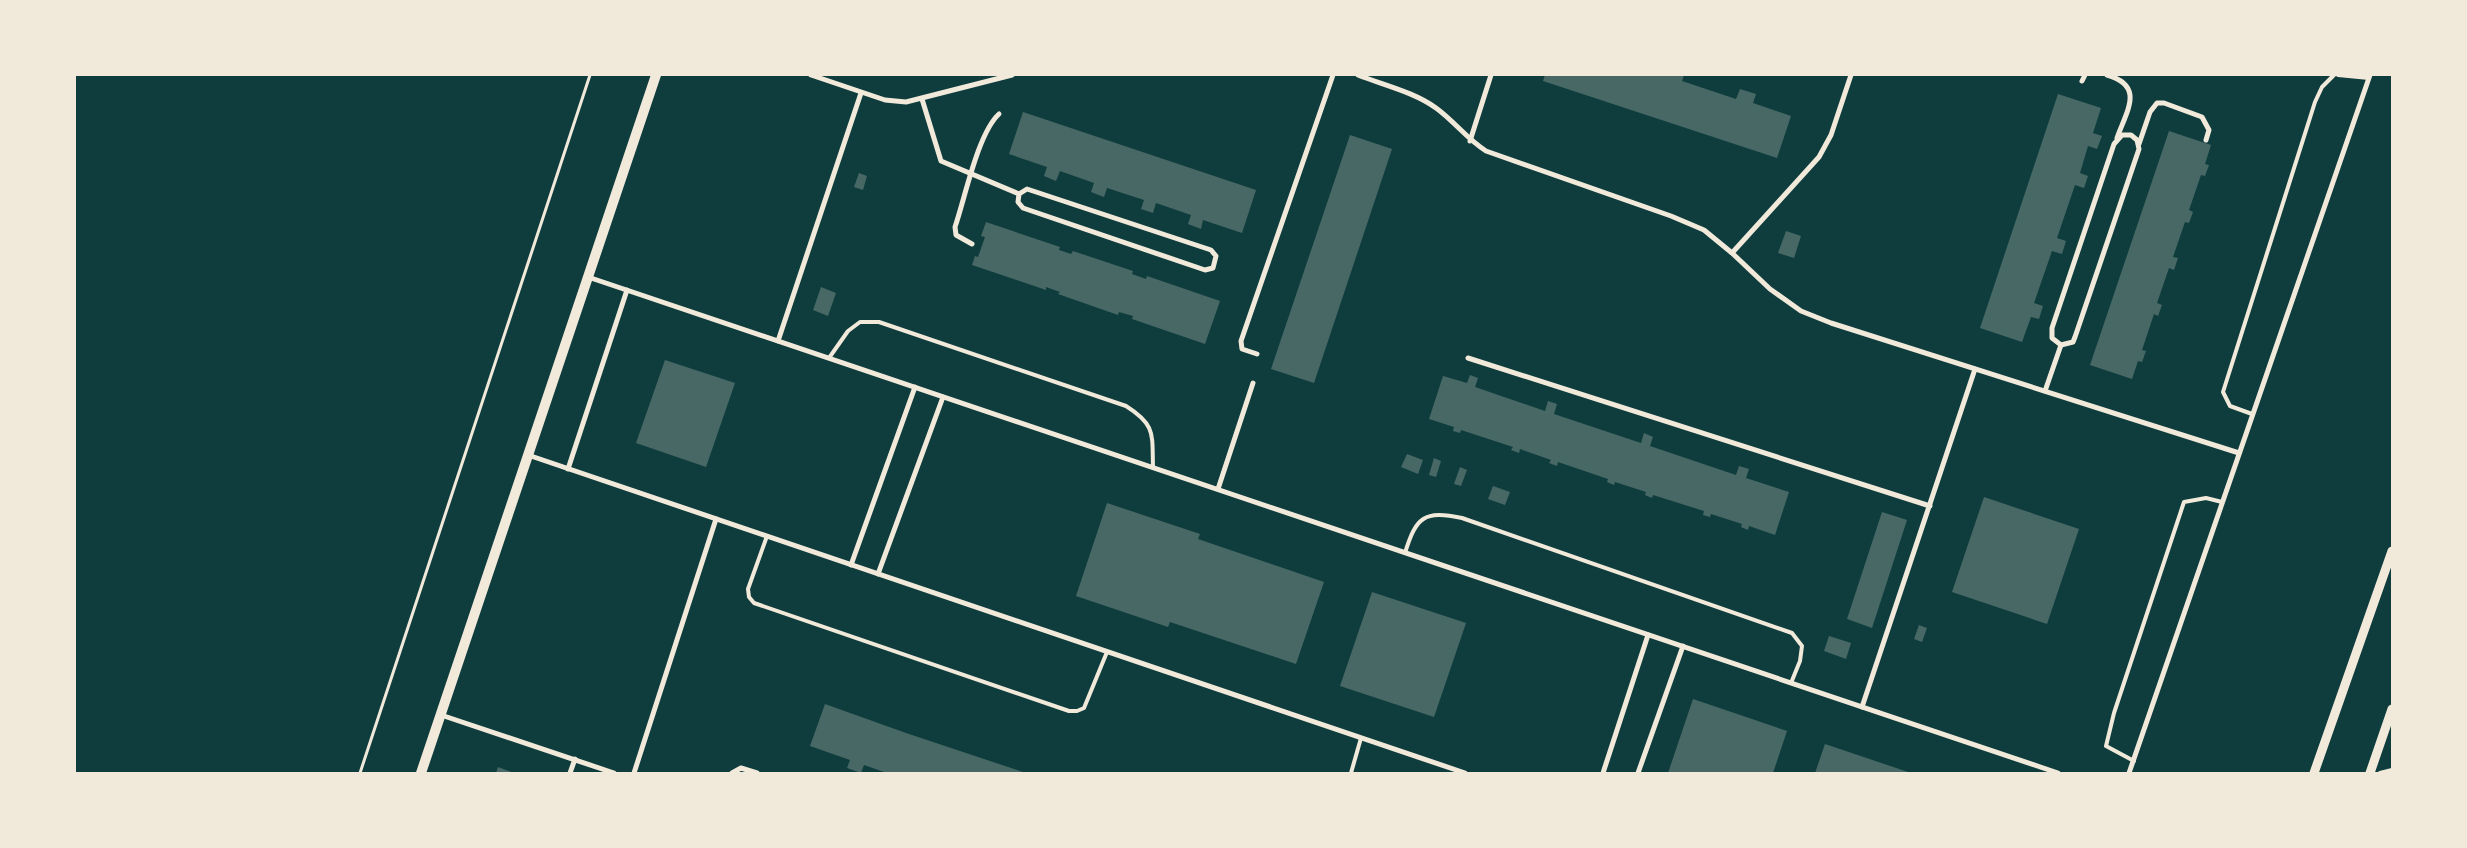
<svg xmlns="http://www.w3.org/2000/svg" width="2467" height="848" font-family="Figtree,sans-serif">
<rect width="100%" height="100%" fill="#0f3d3e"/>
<!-- building -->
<g fill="#486865">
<path d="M1545 75H1684L1682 81 1736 99 1740 89 1756 94 1753 103 1791 116 1777 158 1543 81Z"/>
<path d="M2058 94 2101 108 2093 133 2102 136 2097 149 2088 146 2080 173 2088 176 2084 188 2075 185 2057 238 2066 241 2062 254 2052 251 2034 303 2043 306 2039 319 2031 317 2022 342 1980 328Z"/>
<path d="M1023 112 1256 190 1242 233 1203 220 1201 229 1188 224 1191 215 1156 203 1153 213 1141 209 1144 200 1107 188 1104 197 1091 192 1094 183 1060 171 1056 181 1044 176 1047 167 1009 154Z"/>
<path d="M2169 131 2211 145 2205 164 2209 165 2205 176 2201 175 2189 210 2193 212 2189 223 2185 222 2173 257 2178 258 2174 270 2169 268 2157 303 2162 305 2158 316 2154 314 2142 350 2146 351 2142 362 2138 361 2132 379 2090 365Z"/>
<path d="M1350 135 1392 149 1314 383 1271 369Z"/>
<path d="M859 173 867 176 863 190 854 187Z"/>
<path d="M986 222 1060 247 1059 250 1071 254 1073 251 1133 271 1132 274 1146 279 1147 276 1220 301 1205 344 1132 319 1133 316 1119 312 1118 315 1058 294 1060 292 1046 287V290L972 265 975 256 978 257 985 237 981 236Z"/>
<path d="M1786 231 1801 236 1794 258 1778 253Z"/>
<path d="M821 287 836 293 828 316 813 310Z"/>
<path d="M665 360 735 383 706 467 636 443Z"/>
<path d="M1470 375 1478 378 1475 387 1545 411 1548 401 1557 404 1554 414 1641 443 1644 433 1653 437 1650 446 1736 475 1739 466 1749 469 1746 478 1789 492 1775 535 1749 526 1748 530 1741 527 1742 524 1711 514 1710 517 1703 515 1704 511 1653 495 1652 498 1645 495 1646 492 1615 482 1614 485 1607 482 1608 479 1558 462 1557 466 1549 463 1551 460 1520 449 1519 453 1511 450 1513 447 1461 430 1460 433 1453 431 1454 427 1429 419 1443 376 1467 383Z"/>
<path d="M1407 454 1423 460 1418 474 1401 467Z"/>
<path d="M1434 458 1441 461 1436 477 1429 475Z"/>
<path d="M1460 467 1467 470 1461 486 1454 484Z"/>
<path d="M1493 486 1510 492 1505 505 1488 499Z"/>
<path d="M1984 497 2079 529 2047 624 1952 592Z"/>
<path d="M1107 503 1200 534 1198 539 1324 582 1296 664 1170 622 1168 627 1076 596Z"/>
<path d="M1882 512 1907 520 1872 628 1847 619Z"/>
<path d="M1372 592 1466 623 1434 717 1340 686Z"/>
<path d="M1919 625 1927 628 1922 642 1914 639Z"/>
<path d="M1829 636 1851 643 1846 659 1824 651Z"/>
<path d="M1693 699 1787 731 1773 773H1668Z"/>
<path d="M825 704 906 733 1026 773H887L864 765 861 773 847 768 850 760 810 746Z"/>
<path d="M1825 744 1911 773H1815Z"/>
<path d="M498 767 514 773H496Z"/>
</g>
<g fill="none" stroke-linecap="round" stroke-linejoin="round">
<!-- path -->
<path stroke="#f1e9da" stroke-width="3" d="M360 773 590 75"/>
<!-- service -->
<g stroke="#f1e9da" stroke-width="4">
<path d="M2338 75 2369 78"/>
<path d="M829 358 848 331 860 322H879L1126 406C1156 425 1152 434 1153 467"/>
<path d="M2252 414 2230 406 2223 392 2315 102 2322 87 2334 75"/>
<path d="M767 536 748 589 749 597 754 603 1069 711H1077L1084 708 1107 652"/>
<path d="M1405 553C1416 517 1424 510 1462 518L1792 633 1802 646 1800 661 1791 683"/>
<path d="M2134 761 2106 746 2114 713 2184 502 2206 498 2222 502"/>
<path d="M1351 773 1361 738"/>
<path d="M2380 773 2392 770"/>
</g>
<!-- minor -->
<g stroke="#f1e9da" stroke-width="5">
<path d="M811 75 885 100 906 102 1012 75"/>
<path d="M1358 75C1383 85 1414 92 1436 108 1454 121 1467 139 1486 151L1671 216 1704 230 1732 253 1770 289 1801 311 1831 323 2239 453"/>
<path d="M2107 75C2145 86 2127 110 2117 138"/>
<path d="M2082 81 2085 75"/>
<path d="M922 99 941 161 1019 194"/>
<path d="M2122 135H2131L2137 140 2139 149 2075 337 2073 342 2061 345 2052 338V328L2114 144Z"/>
<path d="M1470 141 1491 75"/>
<path d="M2139 144 2150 112 2157 103H2164L2202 117 2209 130 2206 140"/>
<path d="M1027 189 1211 250 1216 256 1213 268 1205 270 1023 208 1018 202 1019 194Z"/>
<path d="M972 244 956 235 955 227C965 198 978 133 999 114"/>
<path d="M1732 253 1819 157 1831 135 1851 75"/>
<path d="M588 277 2058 773"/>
<path d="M778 341 861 93"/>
<path d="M1257 354 1242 349 1241 341 1333 75"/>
<path d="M1468 358 1930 506"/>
<path d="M2045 391 2061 345"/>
<path d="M528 455 1465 773"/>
<path d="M568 469 627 290"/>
<path d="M1218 489 1253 383"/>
<path d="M851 565 915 387"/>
<path d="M878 574 943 397"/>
<path d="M1862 707 1975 369"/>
<path d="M441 715 614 773"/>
<path d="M570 773 575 759"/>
<path d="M634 773 716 519"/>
<path d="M732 773 741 768 757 773"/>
<path d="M1603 773 1648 635"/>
<path d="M1638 773 1683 646"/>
<path d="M2129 773 2370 75"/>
</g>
<!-- tertiary -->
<g stroke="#f1e9da" stroke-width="9">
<path d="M2314 773 2392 551"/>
<path d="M2370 773 2392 709"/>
</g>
<!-- secondary -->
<path stroke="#f1e9da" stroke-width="10" d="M421 773 656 75"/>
</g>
<!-- border -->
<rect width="2467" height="848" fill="none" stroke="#f1e9da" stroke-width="152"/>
</svg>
